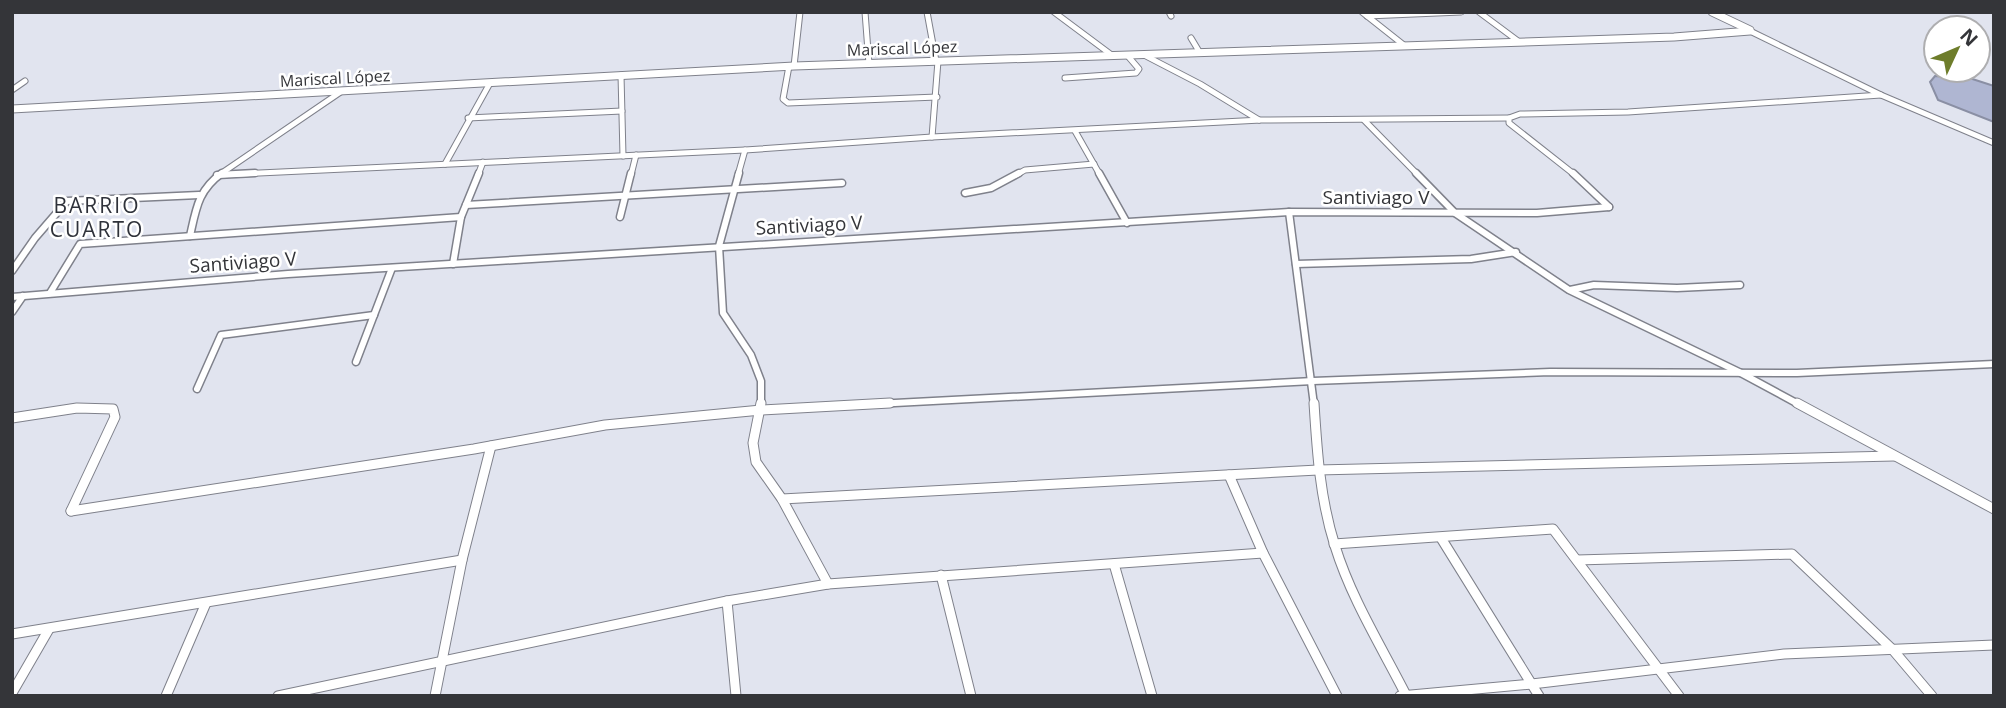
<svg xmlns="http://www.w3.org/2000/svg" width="2006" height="708" font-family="'Open Sans',sans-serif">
<rect width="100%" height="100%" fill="#e1e4ef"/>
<!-- water -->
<path fill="#afb6d2" stroke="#8a8fa4" stroke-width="2" d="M1957 74 1994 86V122L1938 100 1930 82 1935 76 1953 77Z"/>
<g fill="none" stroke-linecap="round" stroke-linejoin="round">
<!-- street-far2 casing -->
<g stroke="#7f818b" stroke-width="7">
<g id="street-far2">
<path d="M865 12 869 64"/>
<path d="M927 12 936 61"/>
<path d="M1054 12 1113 56"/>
<path d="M1169 12 1171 16"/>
<path d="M1362 12 1405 46"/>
<path d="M1479 12 1518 41"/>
<path d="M1367 16 1461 12"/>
<path d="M1750 31 1881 95 1994 143"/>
<path d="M1191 38 1200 53"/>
<path d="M1144 55 1200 84 1259 120"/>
<path d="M789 66 783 99 788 103 937 97"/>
<path d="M794 66 800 12"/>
<path d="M621 75 623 156"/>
<path d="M1065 78 1136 73 1139 69 1127 55"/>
<path d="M12 90 25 81"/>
<path d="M468 118 622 111"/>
<path d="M1364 120 1418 175"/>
<path d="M1075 131 1100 175"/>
<path d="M932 137 938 61"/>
<path d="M445 164 490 83"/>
<path d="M218 175 745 150 932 137 1261 120 1509 118"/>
<path d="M219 175 342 91"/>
<path d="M478 175 483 162"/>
<path d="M631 175 636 155"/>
<path d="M738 175 745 150"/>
<path d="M1016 175 1025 170 1094 164"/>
<path d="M1575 175 1509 123V118L1520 114 1628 112 1881 95"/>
</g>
</g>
<!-- street-far1 casing -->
<g stroke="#7f818b" stroke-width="9">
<g id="street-far1">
<path d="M739 173 719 246 723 313 751 355 761 381V405"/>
<path d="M1099 173 1127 223"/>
<path d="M1416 173 1455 213 1569 290 1739 372 1800 405"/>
<path d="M1573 173 1609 207"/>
<path d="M217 175 255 173"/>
<path d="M965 193 991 188 1019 173"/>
<path d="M466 205 842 183"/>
<path d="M1289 212 1314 405"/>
<path d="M620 217 631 173"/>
<path d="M190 236C196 209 198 190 222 173"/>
<path d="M453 264 461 217 479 173"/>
<path d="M1296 264 1471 259 1516 252"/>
<path d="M12 271 35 238 67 201 199 195"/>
<path d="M1570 290 1594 285 1677 288 1740 285"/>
<path d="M50 293 80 244 461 217"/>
<path d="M12 297 288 274 1289 212 1537 213 1609 207"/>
<path d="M12 312 23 296"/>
<path d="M356 362 392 268"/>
<path d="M197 389 221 335 374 315"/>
<path d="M857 405 1313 381 1550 372 1797 373 1994 364"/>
</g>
</g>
<!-- street casing -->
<g stroke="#7f818b" stroke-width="11">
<g id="street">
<path d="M761 403 753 443 756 462 782 499 828 584"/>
<path d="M1314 403C1317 451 1320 499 1335 546 1351 598 1381 646 1406 695"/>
<path d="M1797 403 1994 509"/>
<path d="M12 418 77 408 113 409 115 417 71 511"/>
<path d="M1229 475 1263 553 1337 696"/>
<path d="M782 499 1318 470 1894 456"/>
<path d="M71 511 474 449 605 425 761 410 890 403"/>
<path d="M1441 538 1539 696"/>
<path d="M1334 544 1553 529 1679 696"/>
<path d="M1577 560 1792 554 1893 650 1932 696"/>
<path d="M1114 564 1152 696"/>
<path d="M941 575 971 696"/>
<path d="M727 601 736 696"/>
<path d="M12 634 462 560"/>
<path d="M12 693 49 629"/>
<path d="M166 696 206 603"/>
<path d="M278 696 727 601 828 584 1263 553"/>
<path d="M435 696 462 560 491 446"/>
<path d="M1400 696 1532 684 1784 654 1994 645"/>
</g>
</g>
<!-- secondary casing -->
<g stroke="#7f818b" stroke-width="9">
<g id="secondary">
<path d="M1712 12 1750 30"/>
<path d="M12 109 794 66 1674 37 1750 31"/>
</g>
</g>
<!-- street-far2 -->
<use href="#street-far2" stroke="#fff" stroke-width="5"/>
<!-- street-far1 -->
<use href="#street-far1" stroke="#fff" stroke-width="6"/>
<!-- street -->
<use href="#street" stroke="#fff" stroke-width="9"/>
<!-- secondary -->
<use href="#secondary" stroke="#fff" stroke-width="7"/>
</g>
<g text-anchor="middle" stroke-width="5" stroke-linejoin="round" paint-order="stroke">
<!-- far-street labels -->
<g font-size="16" fill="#343539" stroke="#fff">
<text transform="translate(902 48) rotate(-2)" y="6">Mariscal López</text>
<text transform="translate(335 78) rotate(-3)" y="6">Mariscal López</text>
</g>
<!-- street labels -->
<g font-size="19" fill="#343539" stroke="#fff">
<text x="1376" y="204">Santiviago V</text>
<text transform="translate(809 225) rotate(-3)" y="7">Santiviago V</text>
<text transform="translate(243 262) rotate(-4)" y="7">Santiviago V</text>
</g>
<!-- neighbourhood labels -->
<g font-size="21" letter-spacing="2" fill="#2f323a" stroke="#fff">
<text x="97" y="213">BARRIO<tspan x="97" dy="24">CUARTO</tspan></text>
</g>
</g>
<!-- border -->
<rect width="2006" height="708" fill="none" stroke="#343539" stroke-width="28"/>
<!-- north arrow -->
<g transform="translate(1957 49) rotate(46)"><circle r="33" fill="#ffffff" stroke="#aeaeb0" stroke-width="2"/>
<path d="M0-5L12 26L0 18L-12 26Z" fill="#6e7d2b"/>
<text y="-10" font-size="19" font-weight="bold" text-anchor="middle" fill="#343539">N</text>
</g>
</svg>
